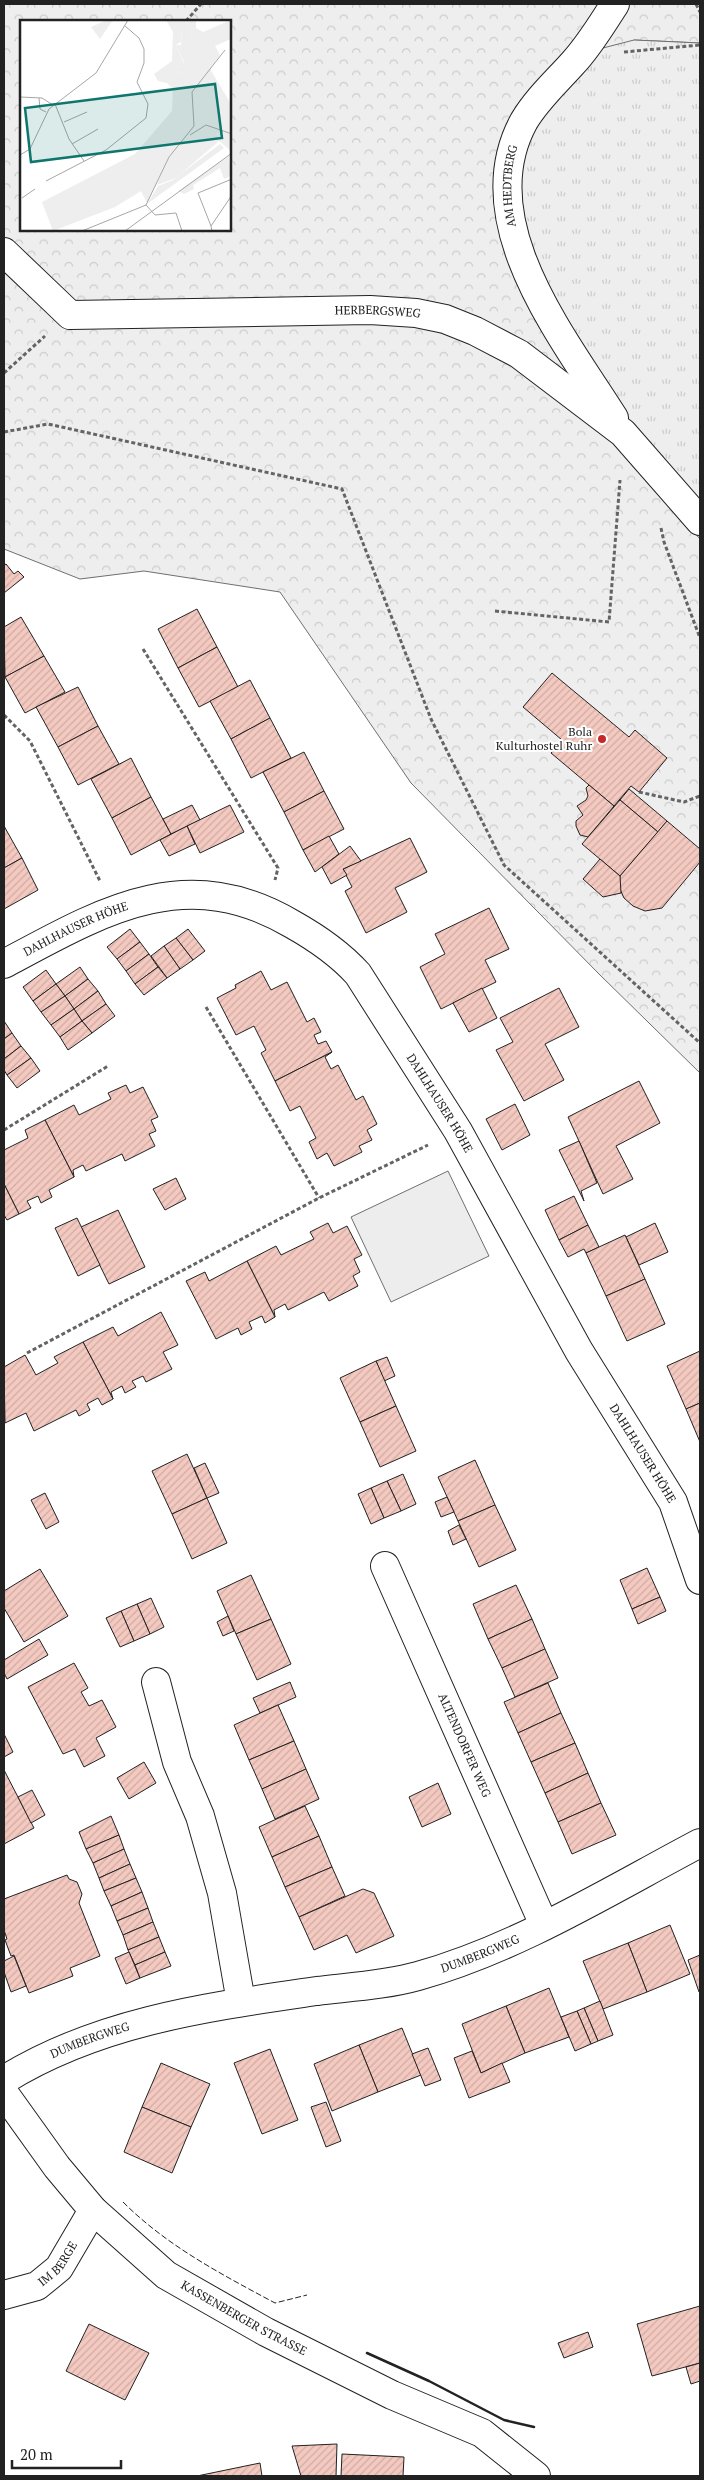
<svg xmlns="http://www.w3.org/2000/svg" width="704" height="2480" font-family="'PT Serif',serif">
<defs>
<pattern id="forest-crowns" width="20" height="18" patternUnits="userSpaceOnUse" patternTransform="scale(1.25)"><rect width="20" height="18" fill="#eee"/><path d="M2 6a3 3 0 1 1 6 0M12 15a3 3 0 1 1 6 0" fill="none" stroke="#ccc"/></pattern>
<pattern id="park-tufts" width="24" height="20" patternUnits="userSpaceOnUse" patternTransform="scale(1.25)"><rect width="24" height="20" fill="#eee"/><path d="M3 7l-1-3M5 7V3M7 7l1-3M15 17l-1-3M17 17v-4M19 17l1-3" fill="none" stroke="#ccc"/></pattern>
<pattern id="building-hatch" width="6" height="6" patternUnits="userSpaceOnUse" patternTransform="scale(1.25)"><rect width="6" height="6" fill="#f3c9c0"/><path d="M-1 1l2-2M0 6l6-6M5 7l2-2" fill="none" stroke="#d0aca5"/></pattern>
</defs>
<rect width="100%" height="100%" fill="#fff"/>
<!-- forest -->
<path fill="url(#forest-crowns)" stroke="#6f6f6f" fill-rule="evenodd" d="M4 4H700V43L634 40 648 475 700 539V1073L599 974 411 783 280 592 144 571 80 579 4 549ZM21 21H230V230H21Z"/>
<!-- park -->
<path fill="url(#park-tufts)" stroke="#6f6f6f" d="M634 40 700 43V539L648 475 502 233 523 103 564 58Z"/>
<!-- parking -->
<path fill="#ededed" stroke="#6f6f6f" d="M448 1171 489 1256 391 1302 351 1217Z"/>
<!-- building -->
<g fill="url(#building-hatch)" stroke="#222">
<path d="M6 564 14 574 18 571 24 577 4 593V565Z"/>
<path d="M197 609 217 647 178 668 158 629Z"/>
<path d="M21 617 44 656 5 677 4 627Z"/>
<path d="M217 647 238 687 199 707 178 668Z"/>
<path d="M44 656 65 692 25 713 5 677Z"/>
<path d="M552 673 629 737 635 730 667 758 639 792 631 786 614 806 551 753 562 740 523 707Z"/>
<path d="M250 680 270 718 231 739 210 701Z"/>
<path d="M78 687 98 726 58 747 36 707Z"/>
<path d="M270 718 291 758 251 778 231 739Z"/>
<path d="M98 726 119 764 78 785 58 747Z"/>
<path d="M304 752 324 791 284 812 263 772Z"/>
<path d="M131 758 151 797 112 818 91 779Z"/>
<path d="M589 785 614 806 588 837 580 835 576 826V821L583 815 577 806 586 800 588 796 586 788Z"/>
<path d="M629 789 667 821 658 832 620 800Z"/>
<path d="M324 791 344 829 303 850 284 812Z"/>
<path d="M151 797 171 834 131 855 112 818Z"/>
<path d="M620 800 658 832 620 876 582 844Z"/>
<path d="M192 805 200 820 171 834 163 819Z"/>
<path d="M230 805 244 832 200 853 187 826Z"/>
<path d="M667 821 700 849V862L662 908 645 911 633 906 624 898 619 887 620 876Z"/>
<path d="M4 826 22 858 4 868Z"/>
<path d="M187 826 195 844 169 856 160 840Z"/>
<path d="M329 836 339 854 315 872 303 850Z"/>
<path d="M410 838 427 872 395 888 407 912 366 933 345 891 352 887 343 869Z"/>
<path d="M350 846 361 861 343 869 347 875 331 884 322 867Z"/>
<path d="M22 858 38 890 4 909V868Z"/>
<path d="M600 859 620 876 621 893 603 897 583 879Z"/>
<path d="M489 908 509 949 485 960 496 982 441 1009 420 967 445 954 435 934Z"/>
<path d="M130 929 140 942 117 959 107 947Z"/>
<path d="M188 929 205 951 193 960 176 938Z"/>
<path d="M176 938 193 960 180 969 164 946Z"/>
<path d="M140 942 149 954 126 971 117 959Z"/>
<path d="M164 946 180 969 167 978 151 956Z"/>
<path d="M149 954 158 967 135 984 126 971Z"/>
<path d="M80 967 88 979 65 996 56 984Z"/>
<path d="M158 967 167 978 144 995 135 984Z"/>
<path d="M46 970 56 984 33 1001 23 987Z"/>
<path d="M261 971 271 990 287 982 307 1022 314 1018 321 1032 314 1035 318 1044 326 1041 332 1052 275 1081 261 1053 266 1050 254 1026 236 1035 217 998 236 988 235 985Z"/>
<path d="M88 979 98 991 74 1009 65 996Z"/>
<path d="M56 984 65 996 41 1012 33 1001Z"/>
<path d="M482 988 497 1018 469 1032 453 1003Z"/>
<path d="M559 988 579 1027 545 1044 564 1080 524 1101 496 1050 513 1042 500 1018Z"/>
<path d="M98 991 106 1004 82 1021 74 1009Z"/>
<path d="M65 996 74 1009 51 1025 41 1012Z"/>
<path d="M106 1004 115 1016 92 1033 82 1021Z"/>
<path d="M74 1009 82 1021 60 1037 51 1025Z"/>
<path d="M4 1021 12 1033 4 1039Z"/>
<path d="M82 1021 92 1033 68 1050 60 1037Z"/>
<path d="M12 1033 21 1046 4 1059V1039Z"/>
<path d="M21 1046 31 1058 7 1075 4 1070V1059Z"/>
<path d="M332 1052 325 1057 331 1069 338 1065 356 1100 363 1096 377 1124 367 1130 372 1140 359 1146 362 1152 334 1166 327 1153 317 1159 309 1142 316 1138 300 1106 290 1111 275 1081Z"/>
<path d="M31 1058 40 1071 17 1088 7 1075Z"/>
<path d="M639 1081 660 1123 616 1146 633 1179 603 1194 568 1117Z"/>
<path d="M126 1085 130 1093 143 1087 158 1117 151 1120 156 1131 149 1134 155 1146 125 1161 122 1154 86 1171 83 1165 73 1170 74 1177 45 1120 74 1105 79 1115 111 1099 108 1093Z"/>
<path d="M515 1104 530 1135 502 1150 486 1119Z"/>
<path d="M45 1120 74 1177 49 1190 52 1197 41 1203 38 1196 27 1201 31 1208 19 1214 4 1184V1150L28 1138 25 1130Z"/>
<path d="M579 1141 597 1183 581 1191 584 1201 559 1150Z"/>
<path d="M176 1178 186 1199 165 1210 153 1189Z"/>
<path d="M4 1184 19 1214 7 1220 4 1215Z"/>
<path d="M574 1196 588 1225 559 1240 545 1210Z"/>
<path d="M118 1210 145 1267 109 1284 81 1227Z"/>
<path d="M77 1218 100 1265 78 1276 55 1228Z"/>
<path d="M328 1223 333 1233 347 1226 362 1255 354 1259 360 1272 353 1276 358 1286 329 1301 324 1292 288 1310 285 1304 274 1310 275 1317 247 1261 276 1246 281 1255 314 1239 310 1232Z"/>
<path d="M655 1223 668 1252 639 1265 626 1237Z"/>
<path d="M588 1225 599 1247 586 1253 584 1249 568 1257 559 1240Z"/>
<path d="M625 1235 645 1279 606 1296 586 1253Z"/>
<path d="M247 1261 275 1317 265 1323 262 1316 249 1322 252 1329 241 1335 238 1328 216 1339 186 1281 205 1272 209 1281Z"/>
<path d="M645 1279 665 1324 627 1341 606 1296Z"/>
<path d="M161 1312 178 1345 163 1352 172 1369 146 1382 143 1376 132 1381 136 1387 125 1393 122 1386 111 1392 113 1399 83 1342 113 1327 118 1336Z"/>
<path d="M83 1342 113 1399 102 1405 98 1398 87 1404 90 1410 79 1416 76 1410 34 1431 26 1413 5 1423 4 1367 25 1355 36 1375 58 1363 54 1357Z"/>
<path d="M700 1351V1403L686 1409 667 1366Z"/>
<path d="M387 1357 395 1376 384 1381 376 1361Z"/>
<path d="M376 1361 396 1406 360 1422 340 1378Z"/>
<path d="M700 1403V1442L686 1409Z"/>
<path d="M396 1406 416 1451 380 1467 360 1422Z"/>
<path d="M187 1454 207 1498 172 1514 152 1471Z"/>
<path d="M475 1460 495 1505 458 1521 438 1477Z"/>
<path d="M205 1463 219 1493 207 1498 194 1468Z"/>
<path d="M403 1474 416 1504 401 1511 387 1481Z"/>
<path d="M387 1481 401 1511 384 1518 371 1488Z"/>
<path d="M371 1488 384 1518 371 1524 358 1494Z"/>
<path d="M45 1493 59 1522 46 1529 31 1500Z"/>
<path d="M447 1497 454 1512 441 1517 435 1502Z"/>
<path d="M207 1498 227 1543 192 1559 172 1514Z"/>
<path d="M495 1505 516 1550 479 1567 458 1521Z"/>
<path d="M459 1525 466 1539 453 1545 448 1531Z"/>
<path d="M647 1568 660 1597 632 1609 620 1580Z"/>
<path d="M40 1569 68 1616 24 1642 4 1608V1591Z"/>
<path d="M251 1575 271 1619 236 1634 217 1591Z"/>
<path d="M516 1585 532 1619 488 1639 473 1604Z"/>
<path d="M660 1597 666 1611 638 1624 632 1609Z"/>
<path d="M151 1598 164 1627 150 1634 137 1604Z"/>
<path d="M137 1604 150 1634 134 1641 121 1611Z"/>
<path d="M121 1611 134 1641 120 1647 106 1618Z"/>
<path d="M228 1616 234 1631 223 1636 217 1622Z"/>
<path d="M271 1619 291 1664 257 1680 236 1634Z"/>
<path d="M532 1619 545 1649 502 1668 488 1639Z"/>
<path d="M39 1639 48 1655 7 1679 4 1673V1660Z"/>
<path d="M545 1649 558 1678 515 1697 502 1668Z"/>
<path d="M74 1663 88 1688 81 1692 89 1706 102 1700 116 1727 96 1738 105 1756 84 1767 75 1749 63 1754 28 1687Z"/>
<path d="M290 1682 296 1697 260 1713 253 1698Z"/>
<path d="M548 1683 561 1713 518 1733 504 1702Z"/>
<path d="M278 1705 294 1741 249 1760 234 1725Z"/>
<path d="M561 1713 575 1743 531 1762 518 1733Z"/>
<path d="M4 1734 13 1752 4 1757Z"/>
<path d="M294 1741 306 1769 262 1789 249 1760Z"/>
<path d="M575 1743 588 1773 545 1793 531 1762Z"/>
<path d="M144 1762 156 1783 129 1799 117 1778Z"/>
<path d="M306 1769 319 1799 275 1819 262 1789Z"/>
<path d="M4 1770 34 1828 4 1844Z"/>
<path d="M588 1773 601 1803 558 1822 545 1793Z"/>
<path d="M438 1783 451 1814 422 1827 409 1797Z"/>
<path d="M32 1790 45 1815 31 1823 18 1797Z"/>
<path d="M601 1803 616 1835 572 1854 558 1822Z"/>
<path d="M305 1806 319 1836 272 1857 259 1827Z"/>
<path d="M111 1816 119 1835 86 1849 79 1832Z"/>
<path d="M119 1835 124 1849 93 1863 86 1849Z"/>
<path d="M319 1836 332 1867 285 1887 272 1857Z"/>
<path d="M124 1849 130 1864 99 1878 93 1863Z"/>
<path d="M130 1864 136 1878 104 1891 99 1878Z"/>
<path d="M332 1867 345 1896 299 1917 285 1887Z"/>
<path d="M67 1875 69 1879 77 1882 82 1894 79 1903 100 1956 70 1968 73 1976 29 1993 14 1955 11 1956 5 1940 7 1939 4 1930V1899Z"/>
<path d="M136 1878 142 1892 111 1906 104 1891Z"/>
<path d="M363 1889 374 1893 394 1936 356 1953 347 1935 314 1950 299 1917Z"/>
<path d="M142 1892 148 1908 117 1921 111 1906Z"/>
<path d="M148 1908 153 1922 123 1935 117 1921Z"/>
<path d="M153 1922 159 1937 128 1950 123 1935Z"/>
<path d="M670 1925 690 1974 647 1992 628 1943Z"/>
<path d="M159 1937 165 1952 135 1965 128 1950Z"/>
<path d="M628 1943 647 1992 603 2009 583 1961Z"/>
<path d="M129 1952 140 1978 126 1984 115 1958Z"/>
<path d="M165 1952 171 1966 140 1978 135 1965Z"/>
<path d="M700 1955V1991L699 1992 688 1960Z"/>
<path d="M14 1956 26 1986 11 1992 4 1972V1961Z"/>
<path d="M549 1988 569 2037 525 2053 506 2006Z"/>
<path d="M600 2001 613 2035 598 2041 584 2008Z"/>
<path d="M506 2006 525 2053 481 2073 462 2024Z"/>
<path d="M584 2008 598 2041 591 2044 577 2011Z"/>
<path d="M577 2011 591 2044 575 2051 561 2017Z"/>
<path d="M402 2028 421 2075 378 2092 359 2045Z"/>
<path d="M359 2045 378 2092 332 2111 314 2064Z"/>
<path d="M428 2048 441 2080 425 2086 412 2054Z"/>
<path d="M270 2049 298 2120 262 2134 234 2063Z"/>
<path d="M472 2051 481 2073 502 2063 510 2082 469 2098 454 2058Z"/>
<path d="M161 2063 210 2084 191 2127 142 2107Z"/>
<path d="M326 2102 341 2141 326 2147 311 2107Z"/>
<path d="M142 2107 191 2127 172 2173 124 2152Z"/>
<path d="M700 2306V2363L652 2376 637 2324Z"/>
<path d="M89 2324 149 2353 125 2400 66 2371Z"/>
<path d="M588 2332 593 2347 564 2358 558 2343Z"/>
<path d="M700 2363V2381L691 2384 686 2367Z"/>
<path d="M337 2444 336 2476H301L292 2446Z"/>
<path d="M342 2454 404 2457 403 2476H341Z"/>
<path d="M260 2463 262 2476H197Z"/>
</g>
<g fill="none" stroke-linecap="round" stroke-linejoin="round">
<!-- minor casing -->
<g stroke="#222" stroke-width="30">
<g id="minor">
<path id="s1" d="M4 252 70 315 370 310 416 313 445 319 475 331 519 354 623 433 700 521"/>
<path id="s2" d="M614 418C563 337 469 221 524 121 537 99 556 82 573 63 589 46 602 24 615 4"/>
<path id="s3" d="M4 964C101 912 185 861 292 924 317 938 339 953 358 974L458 1131 579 1351 673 1502 700 1580"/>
<path id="s4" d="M385 1566 544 1925"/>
<path d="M156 1682 177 1762 200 1816 222 1893 241 2002"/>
<path id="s5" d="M4 2080C99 2021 208 2007 317 1991 350 1987 386 1985 418 1976 518 1948 609 1891 700 1843"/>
<path id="s6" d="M4 2093 57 2167 93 2210 166 2275 266 2332 392 2395 482 2433 536 2476"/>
<path id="s7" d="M4 2295 37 2286 59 2268 93 2210"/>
</g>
</g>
<!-- path -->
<g stroke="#646464" stroke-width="3" stroke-dasharray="4 2.5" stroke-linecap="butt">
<path d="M696 4 700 12"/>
<path d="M186 21 201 4"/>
<path d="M624 52 700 45"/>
<path d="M4 373 45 336"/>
<path d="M4 432 48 424 342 489 431 719 504 865 700 1043"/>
<path d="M661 528 664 542 700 638"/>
<path d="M495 611 609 622 620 480"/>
<path d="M143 649 278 868 275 880"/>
<path d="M4 715 30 741 100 881"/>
<path d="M639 792 684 802 700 796"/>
<path d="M206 1007 319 1198"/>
<path d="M4 1130 108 1066"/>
<path d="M27 1353 319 1198 428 1145"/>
</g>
<!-- minor -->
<use href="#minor" stroke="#fff" stroke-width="28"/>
<!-- fence -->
<path stroke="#222" stroke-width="1" stroke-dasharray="6 2.5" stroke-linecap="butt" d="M123 2202C167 2246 221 2274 275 2303L307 2295"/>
<!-- wall -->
<path stroke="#222" stroke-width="2.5" d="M367 2353 429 2381 504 2420 534 2427"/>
</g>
<!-- markers -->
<circle fill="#c62828" stroke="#fff" stroke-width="2" cx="602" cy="739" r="5"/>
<g text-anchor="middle" stroke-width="4" stroke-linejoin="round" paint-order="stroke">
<!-- street labels -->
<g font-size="12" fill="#222" stroke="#fff">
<text dy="4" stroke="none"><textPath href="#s2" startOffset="259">AM HEDTBERG</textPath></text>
<text dy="4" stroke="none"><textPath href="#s1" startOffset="399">HERBERGSWEG</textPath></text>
<text dy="4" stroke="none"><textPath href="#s3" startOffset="80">DAHLHAUSER HÖHE</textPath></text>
<text dy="4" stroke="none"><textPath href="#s3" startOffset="544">DAHLHAUSER HÖHE</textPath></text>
<text dy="4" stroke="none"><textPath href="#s3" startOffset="949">DAHLHAUSER HÖHE</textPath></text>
<text dy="4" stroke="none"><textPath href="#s4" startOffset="196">ALTENDORFER WEG</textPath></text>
<text dy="4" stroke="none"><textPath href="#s5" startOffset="496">DUMBERGWEG</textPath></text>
<text dy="4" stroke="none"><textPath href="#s5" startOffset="95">DUMBERGWEG</textPath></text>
<text dy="4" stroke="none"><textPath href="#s7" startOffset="65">IM BERGE</textPath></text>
<text dy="4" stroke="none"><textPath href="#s6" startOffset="334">KASSENBERGER STRASSE</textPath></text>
</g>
<!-- poi labels -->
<g font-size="12" fill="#222" stroke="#fff" text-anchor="end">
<text x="592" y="736">Bola<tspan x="592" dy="14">Kulturhostel Ruhr</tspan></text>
</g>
</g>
<!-- overview -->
<g transform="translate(20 20)">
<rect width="211" height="211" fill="#fff"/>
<path d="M153 0H166L171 10 170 19 183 30 191 31 166 54 158 51 147 63 138 61 134 54 152 41 158 48 164 42 156 25H161L162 14ZM209 136 211 156 204 159 200 148 173 165 174 169 164 174 158 171Z" fill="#eee"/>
<path d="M146 0H153L161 7 162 21 156 25 165 46 158 48 152 41 153 12ZM166 0H176V8L183 12 211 0V19L195 26 200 35 190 49 211 84V131L199 121 198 113 149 136 127 183 121 171 95 187 33 211 22 182 115 134 152 91 153 69 147 63 158 51 166 54 190 31H183L170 19 171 10ZM200 124 204 128 127 184 138 166 153 160Z" fill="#eee"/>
<path d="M188 104 196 108 199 121 156 158 137 165 146 141 167 116Z" fill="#eee"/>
<path d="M87 0H93L80 19 71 7Z" fill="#eee"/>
<path fill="none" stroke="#a7a7a7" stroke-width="1" d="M0 77 22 78 33 85M19 78 20 89 26 92M35 84 49 119 64 141M44 102 67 92M170 115 186 105 212 114M52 124 78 109M0 135 10 129 29 89 76 53 108 0M26 161 86 130 126 98 128 84 117 62 124 43V29L119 18 105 6M2 178 15 169M191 206 178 173 212 159M62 211 126 185M105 211 212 133M162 211 156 193 135 195 126 185 149 137 174 106 172 72 205 30M192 211 191 206 212 175"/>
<path fill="#0f766e" fill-opacity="0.15" stroke="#0f766e" stroke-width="2.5" d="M195 64 202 118 11 142 5 88Z"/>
<rect width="211" height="211" fill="none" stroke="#222" stroke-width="2.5"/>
</g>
<!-- border -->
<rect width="704" height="2480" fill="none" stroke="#222222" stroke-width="10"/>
<!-- scale -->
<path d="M12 2460v8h109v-8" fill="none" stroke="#222222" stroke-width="2.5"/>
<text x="20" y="2460" font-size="15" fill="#222222" stroke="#ffffff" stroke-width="4" paint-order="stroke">20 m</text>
</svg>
